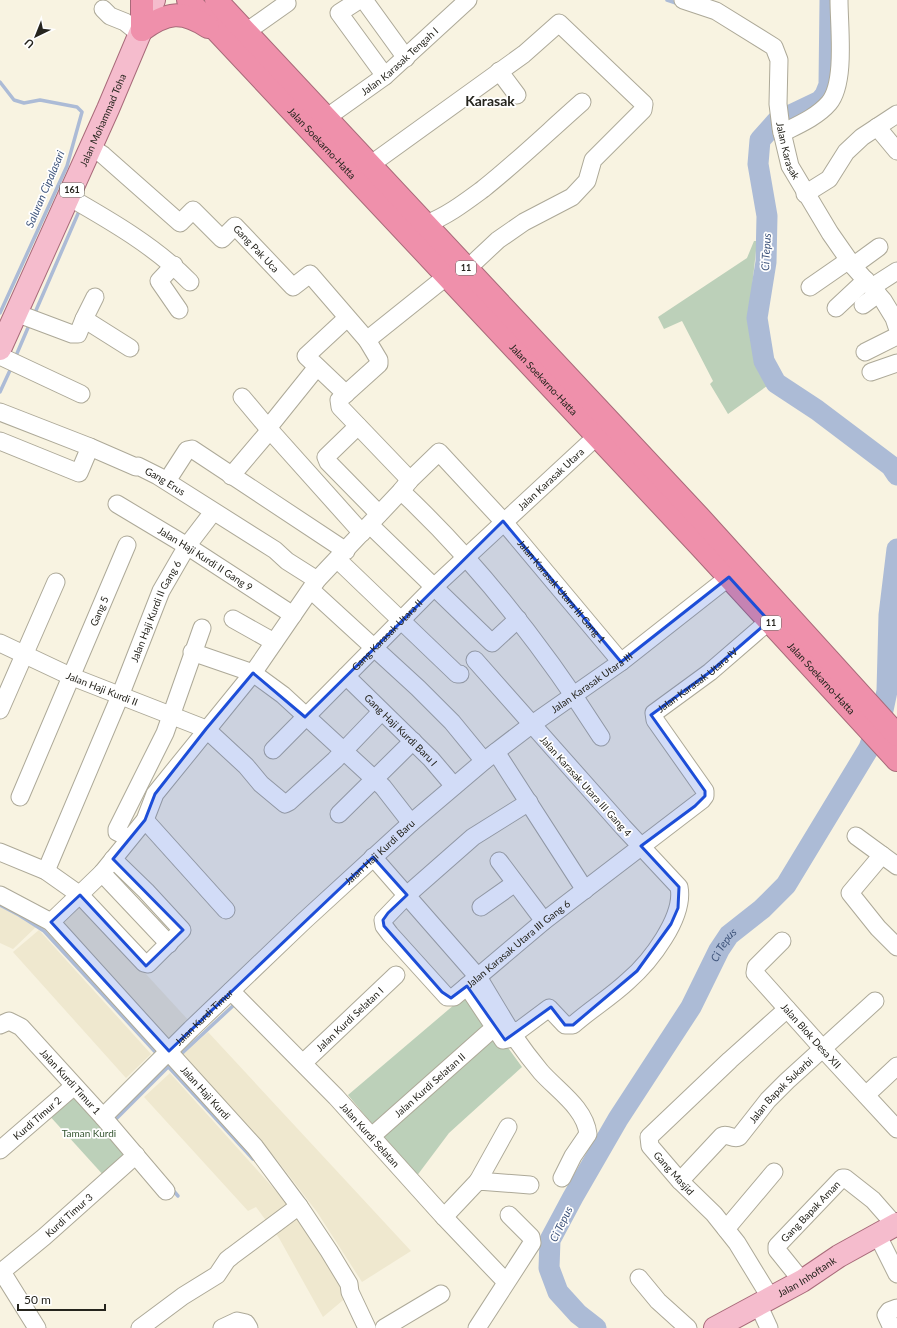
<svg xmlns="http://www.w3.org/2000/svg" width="897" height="1328" font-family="Lato,sans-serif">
<rect width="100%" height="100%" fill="#f8f3e1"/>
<!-- built -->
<g fill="#efe8cf">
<path d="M77 899 190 1022 168 1041 46 911Z"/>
<path d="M0 907 38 925 13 949 0 943Z"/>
<path d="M39 930 151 1054 126 1078 13 952Z"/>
<path d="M208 1032 411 1251 362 1282 317 1212 277 1160 181 1056Z"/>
<path d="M170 1073 311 1230 348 1296 323 1317 279 1238 256 1207 248 1211 144 1097Z"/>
</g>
<!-- green -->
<g fill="#bcd0b9">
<path d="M754 241H757C753 283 741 351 767 386L728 414 710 384 713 381 682 321 664 329 658 317 747 258Z"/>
<path d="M468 993 522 1067 449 1133 416 1177 348 1095Z"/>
<path d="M73 1090 131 1154 105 1177 47 1113Z"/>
</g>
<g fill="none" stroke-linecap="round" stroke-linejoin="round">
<!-- stream -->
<g stroke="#acbbd6" stroke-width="3.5">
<path d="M667 0 679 4"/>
<path d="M0 82 14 100 24 103 40 100 77 107 82 112 67 166 0 313"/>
<path d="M34 315 80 209"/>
<path d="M15 358 30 323"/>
<path d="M0 392 12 366"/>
<path d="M0 905 19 915 44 931 159 1056"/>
<path d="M179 1056 236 1003"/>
<path d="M164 1062 253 1159"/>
<path d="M116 1122V1119L170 1065"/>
<path d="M172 1189 178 1196"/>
</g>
<!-- river -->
<g stroke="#acbbd6" stroke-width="21">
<path d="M830 0 829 85 825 95 820 101 776 122 760 140 758 164 767 216 766 262 757 318 764 361 776 383 817 410 891 466 897 475"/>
<path id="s1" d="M596 1328 578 1314 558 1292 549 1268 550 1240 573 1197 618 1119 691 1007 719 950 729 935 762 909 786 885 869 748 883 710 887 691 889 615 897 549"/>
</g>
<!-- minor casing -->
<g stroke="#ada998" stroke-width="19">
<g id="minor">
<path d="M359 0 339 13 385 76"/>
<path d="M364 0 406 58"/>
<path id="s2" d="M683 0 716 11 774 47 779 60 778 104 781 128 790 166 830 233 853 266 883 300 894 318 897 327"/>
<path d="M103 9 110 16 125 22 140 34"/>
<path d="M246 32 287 3 286 0"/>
<path d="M499 71 517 95"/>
<path id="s3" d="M326 118 385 76 468 0"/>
<path d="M877 127 897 151"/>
<path d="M782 133C798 125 817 117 829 103 846 83 839 27 839 0"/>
<path id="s4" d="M91 147 103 155 180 223 193 210 222 239 235 226 293 287 310 274 367 340 379 360V364L339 400 340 407 410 480"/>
<path d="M370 165 524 54 559 23 644 104 643 110 593 160 587 181 572 197 524 222 498 240 467 269"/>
<path d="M805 194 829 179 846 152 862 137 897 114"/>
<path d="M69 197C111 221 156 247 190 282"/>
<path d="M426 224C447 216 464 203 483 189 517 162 549 131 582 102"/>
<path d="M174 265 159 281 179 310"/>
<path d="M853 266 879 247"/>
<path d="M810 287 849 260"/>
<path d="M872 287 897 271"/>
<path d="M863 305 878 294"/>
<path d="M836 308 866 280"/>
<path d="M16 313 72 334H78L84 319 130 348"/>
<path d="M84 319 95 297"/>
<path d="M367 340 447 276"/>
<path d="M865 352 897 336"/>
<path d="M0 356 81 394"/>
<path d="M317 367 268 428 362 533"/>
<path d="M871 372 897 363"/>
<path d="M346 394 306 356 347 318"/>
<path d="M242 397 268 428"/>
<path id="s5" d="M0 412 90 447 136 467 138 466 158 476 275 550 287 561 317 580"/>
<path d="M358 426 326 457 328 462 379 514"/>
<path d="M0 441 79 473 90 447"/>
<path d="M231 476 270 430"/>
<path d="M167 481 187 450 192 449 346 551"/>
<path d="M401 491C479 564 544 648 601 737"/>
<path id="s6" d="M117 504 187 546 293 615"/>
<path d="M370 525 492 643 518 619"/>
<path d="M338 560 457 674H460"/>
<path d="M311 590 418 688 452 722 484 761"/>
<path d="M233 619 274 642"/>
<path id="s7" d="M0 643 70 676 206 729 246 766 261 784 285 804 289 802 335 760 381 712"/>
<path d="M192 652 253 673 283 695 383 787 411 823"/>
<path id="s8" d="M346 676 431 759 454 786"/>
<path d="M0 710 56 582"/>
<path id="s9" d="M273 750 434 587 597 436"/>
<path d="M496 752 585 890"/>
<path id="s10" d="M20 797 127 545"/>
<path id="s11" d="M529 802 473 837 407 895 383 920 384 926 390 934 447 997H454L544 921 702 800 705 796V791L655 720 654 713 710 672 769 621"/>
<path d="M339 814 413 741"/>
<path d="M145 820 226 910"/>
<path d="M856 836 897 866"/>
<path d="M129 838 117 832V829L165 733 202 628"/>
<path d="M0 852 46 871 80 895 144 963 148 964 182 930 146 891 113 859"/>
<path d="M882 855 850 893 878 928 897 947"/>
<path d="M373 857 478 977 513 1035 549 1008 565 1025H573C591 1009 611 997 628 981 650 962 685 917 679 887L623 827 475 660"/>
<path d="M499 861 544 921"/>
<path id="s12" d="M46 871 120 696 161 591 187 546 213 512"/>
<path d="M102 873 169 944"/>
<path id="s13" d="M0 895 51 922 255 1147 299 1206 329 1251 349 1284 350 1292 367 1328"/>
<path d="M481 907 515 883"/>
<path id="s14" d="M51 922 102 873 145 820 155 794 253 673 317 580 401 491 410 480 439 452 503 521 621 662"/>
<path id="s15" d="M782 941 756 967 755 973 823 1049 897 1129"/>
<path d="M467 986 503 1040 508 1039 513 1035C522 1048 531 1060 541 1072 558 1091 585 1108 588 1134L573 1156 562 1178"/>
<path id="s16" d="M231 991 336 1097 444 1217 506 1282"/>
<path id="s17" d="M0 1025 9 1021 21 1027 103 1117 166 1191"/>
<path id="s18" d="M303 1063 396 975"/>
<path d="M866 1095 897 1066"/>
<path id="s19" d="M103 1117 191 1029 304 921 411 823 484 761 531 725 621 662 729 577"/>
<path id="s20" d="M372 1136 488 1033"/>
<path id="s21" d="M0 1150 74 1086"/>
<path d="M478 1181 508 1127"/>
<path id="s22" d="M680 1181 722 1136C728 1133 733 1140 739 1137L768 1100 787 1081 875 1001"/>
<path d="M444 1217 478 1181 530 1185"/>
<path d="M726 1229 774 1172"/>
<path d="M877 1234 897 1274"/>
<path d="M2 1272 37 1328"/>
<path id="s23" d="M0 1273 44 1237 136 1155"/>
<path d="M639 1278 658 1301 688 1328"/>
<path id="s24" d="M802 1281 777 1250V1246L842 1178H845L873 1200 895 1225"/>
<path d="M770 1297 737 1243 714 1214 680 1181 650 1146 649 1137 730 1060 787 1009"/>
<path d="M758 1304 769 1328"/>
<path d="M140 1328 183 1296 217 1275 227 1260 232 1256 299 1206"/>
<path d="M222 1328 237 1321 246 1323 249 1328"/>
<path d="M384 1328 441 1294"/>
<path d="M477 1328 532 1243 531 1237 509 1215"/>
<path d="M892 1328 886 1315 889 1311 897 1308"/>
</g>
</g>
<!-- major casing -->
<g stroke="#a86a79" stroke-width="24">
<g id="major">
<path id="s25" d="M0 349 108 109 154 0"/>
<path id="s26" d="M715 1328 802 1281 839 1256 897 1224"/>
</g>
</g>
<!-- highway casing -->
<g stroke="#a86a79" stroke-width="24">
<g id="highway">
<path id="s27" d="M188 0 701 547 897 760"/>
<path d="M216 0 700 518 897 735"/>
<path d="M142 30C167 12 182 10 208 27"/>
<path d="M142 30V0"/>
</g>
</g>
<!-- minor -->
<use href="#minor" stroke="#fff" stroke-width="17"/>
<!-- major -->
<use href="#major" stroke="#f5bccd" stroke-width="22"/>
<!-- highway -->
<use href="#highway" stroke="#ef90ab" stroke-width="22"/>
</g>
<!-- marked area -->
<path fill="#1d4ed8" fill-opacity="0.2" stroke="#1d4ed8" stroke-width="3" stroke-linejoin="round" d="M503 521 621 662 729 577 769 621 710 672 651 715 705 791V796L695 806 641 846 679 887 678 908 671 924 637 971 573 1025H565L551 1007 505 1040 467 986 451 998 442 992 384 926 383 920 388 913 407 895 373 857 169 1051 51 922 80 895 146 966 183 930 113 859 145 820 155 794 206 729 253 673 305 717Z"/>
<g text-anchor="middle" stroke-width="3.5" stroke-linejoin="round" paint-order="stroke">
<!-- shield labels -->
<g fill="#fff" stroke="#666661" stroke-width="1">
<rect x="60" y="183" width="24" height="14" rx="3"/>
<rect x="456" y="261" width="20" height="14" rx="3"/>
<rect x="761" y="616" width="20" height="14" rx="3"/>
</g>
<g font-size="9" font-weight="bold" fill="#25241d">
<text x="72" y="193">161</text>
<text x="466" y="271">11</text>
<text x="771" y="626">11</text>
</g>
<!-- street labels -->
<g font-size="10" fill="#25241d" stroke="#fff">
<text dy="4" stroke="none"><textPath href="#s3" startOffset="93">Jalan Karasak Tengah I</textPath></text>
<text dy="4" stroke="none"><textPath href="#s25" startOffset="251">Jalan Mohammad Toha</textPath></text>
<text dy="4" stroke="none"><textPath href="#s27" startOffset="196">Jalan Soekarno-Hatta</textPath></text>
<text dy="4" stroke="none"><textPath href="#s2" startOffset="209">Jalan Karasak</textPath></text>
<text dy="4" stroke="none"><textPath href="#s4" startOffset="226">Gang Pak Uca</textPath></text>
<text dy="4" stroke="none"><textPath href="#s27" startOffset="520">Jalan Soekarno-Hatta</textPath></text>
<text dy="4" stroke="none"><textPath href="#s9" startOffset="388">Jalan Karasak Utara</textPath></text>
<text dy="4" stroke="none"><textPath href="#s5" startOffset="180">Gang Erus</textPath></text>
<text dy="4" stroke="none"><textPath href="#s6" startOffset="104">Jalan Haji Kurdi II Gang 9</textPath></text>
<text dy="4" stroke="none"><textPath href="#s14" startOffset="798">Jalan Karasak Utara III Gang 1</textPath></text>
<text dy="4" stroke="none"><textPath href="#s10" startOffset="202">Gang 5</textPath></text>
<text dy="4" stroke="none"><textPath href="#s12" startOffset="282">Jalan Haji Kurdi II Gang 6</textPath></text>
<text dy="4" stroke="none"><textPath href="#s9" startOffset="162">Gang Karasak Utara II</textPath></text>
<text dy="4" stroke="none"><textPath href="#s27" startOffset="928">Jalan Soekarno-Hatta</textPath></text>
<text dy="4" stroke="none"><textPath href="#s11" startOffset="772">Jalan Karasak Utara IV</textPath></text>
<text dy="4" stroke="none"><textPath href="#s19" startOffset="655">Jalan Karasak Utara III</textPath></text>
<text dy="4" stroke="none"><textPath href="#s7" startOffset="112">Jalan Haji Kurdi II</textPath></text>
<text dy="4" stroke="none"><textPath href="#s8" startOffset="77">Gang Haji Kurdi Baru I</textPath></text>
<text transform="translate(586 786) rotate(48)" y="4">Jalan Karasak Utara III Gang 4</text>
<text dy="4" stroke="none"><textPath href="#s19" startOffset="383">Jalan Haji Kurdi Baru</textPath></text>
<text dy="4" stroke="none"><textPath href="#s11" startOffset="380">Jalan Karasak Utara III Gang 6</textPath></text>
<text dy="4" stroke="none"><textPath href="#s19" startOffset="142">Jalan Kurdi Timur</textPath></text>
<text dy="4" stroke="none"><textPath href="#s18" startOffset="64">Jalan Kurdi Selatan I</textPath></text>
<text dy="4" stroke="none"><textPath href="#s15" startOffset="127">Jalan Blok Desa XII</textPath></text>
<text dy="4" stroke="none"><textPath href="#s17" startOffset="97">Jalan Kurdi Timur 1</textPath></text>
<text dy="4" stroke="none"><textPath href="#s20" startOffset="77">Jalan Kurdi Selatan II</textPath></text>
<text dy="4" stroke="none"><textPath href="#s22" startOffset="142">Jalan Bapak Sukarbi</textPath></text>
<text dy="4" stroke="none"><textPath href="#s13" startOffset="288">Jalan Haji Kurdi</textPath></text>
<text dy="4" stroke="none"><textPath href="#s21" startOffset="49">Kurdi Timur 2</textPath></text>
<text dy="4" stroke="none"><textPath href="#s16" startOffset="200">Jalan Kurdi Selatan</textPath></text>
<text transform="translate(674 1173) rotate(48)" y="4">Gang Masjid</text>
<text dy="4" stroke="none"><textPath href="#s24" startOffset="92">Gang Bapak Aman</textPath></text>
<text dy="4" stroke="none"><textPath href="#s23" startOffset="90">Kurdi Timur 3</textPath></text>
<text dy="4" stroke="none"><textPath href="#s26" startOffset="105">Jalan Inhoftank</textPath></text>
</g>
<!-- park labels -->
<g font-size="10" fill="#33542f" stroke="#fff">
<text x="89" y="1137">Taman Kurdi</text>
</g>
<!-- water labels -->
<g font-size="11" font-style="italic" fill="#3f557c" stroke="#fff">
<text transform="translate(45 189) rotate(-67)" y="4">Saluran Cipalasari</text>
<text transform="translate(766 252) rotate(-87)" y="4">Ci Tepus</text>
<text dy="4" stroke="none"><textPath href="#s1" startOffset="449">Ci Tepus</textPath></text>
<text transform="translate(561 1224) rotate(-64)" y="4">Ci Tepus</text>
</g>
<!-- district labels -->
<g font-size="14" font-weight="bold" fill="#25241d" stroke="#fff">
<text x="490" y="106">Karasak</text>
</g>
</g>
<!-- north arrow -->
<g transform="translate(36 36) rotate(223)" stroke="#ffffff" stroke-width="3" paint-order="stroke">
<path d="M0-3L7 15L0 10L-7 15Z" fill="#25241d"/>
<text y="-6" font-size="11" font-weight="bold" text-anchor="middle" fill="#25241d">U</text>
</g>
<!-- scale -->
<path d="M18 1304v6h87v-6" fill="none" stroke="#25241d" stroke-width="2"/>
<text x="24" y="1304" font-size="12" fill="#25241d" stroke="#ffffff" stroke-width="3" paint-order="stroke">50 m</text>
</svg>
